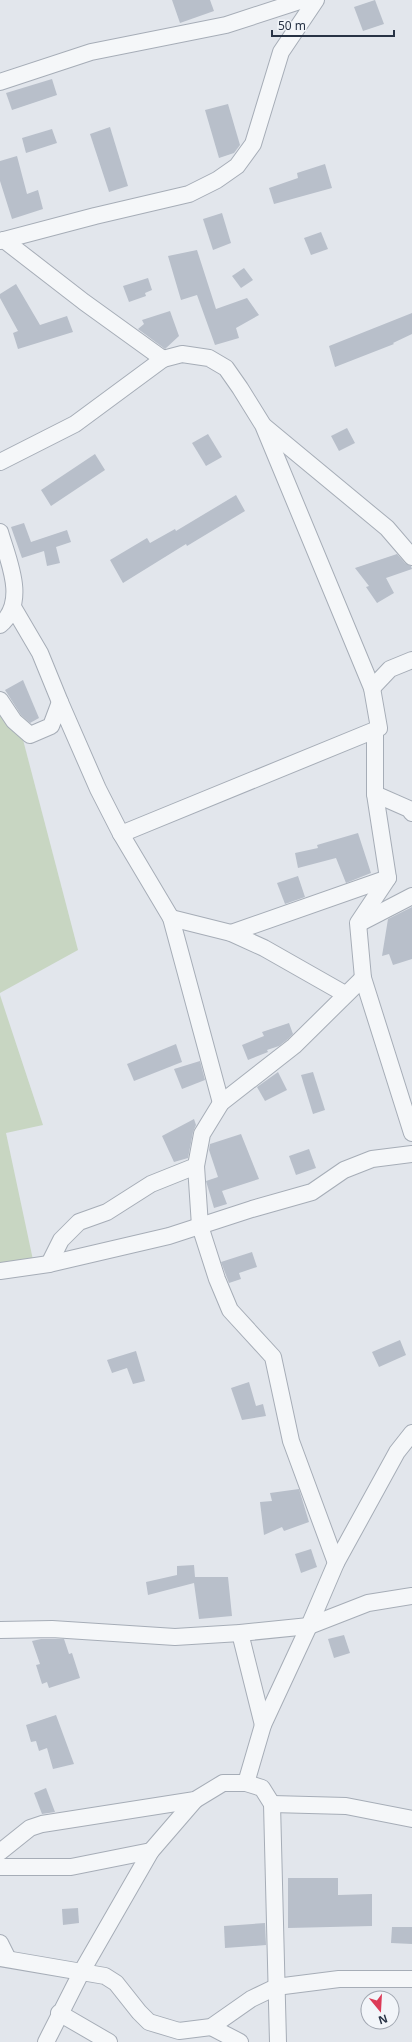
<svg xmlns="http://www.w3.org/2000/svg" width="412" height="2042" font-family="'Noto Sans',sans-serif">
<rect width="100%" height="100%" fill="#e2e6ec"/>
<!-- green -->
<g fill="#c8d6c2">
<path d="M0 700 21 732 78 950 0 993Z"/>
<path d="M0 995 43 1125 6 1133 33 1260 0 1265Z"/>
</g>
<!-- building -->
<g fill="#b8bfca">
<path d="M172 0H210L214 11 180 23Z"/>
<path d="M375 0 384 24 363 31 354 7Z"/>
<path d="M52 79 57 95 12 110 6 93Z"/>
<path d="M228 104 240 145 234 153 219 158 205 110Z"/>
<path d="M110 127 128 186 109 192 90 134Z"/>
<path d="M52 129 57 143 26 153 22 138Z"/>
<path d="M17 156 27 194 38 190 43 209 12 219 0 181V161Z"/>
<path d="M325 164 332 188 274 204 269 188 298 178 297 173Z"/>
<path d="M222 213 231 243 213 250 203 219Z"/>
<path d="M321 232 328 249 311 255 304 238Z"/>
<path d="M197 250 216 309 247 298 259 315 236 328 239 338 215 345 197 295 181 300 168 256Z"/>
<path d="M244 268 253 280 241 288 232 276Z"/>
<path d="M148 278 152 290 145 293 146 296 129 302 123 286Z"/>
<path d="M16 284 40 325 67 316 73 332 18 349 13 333 18 331 0 298V294Z"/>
<path d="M170 311 179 336 165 349 138 329 144 324 142 320Z"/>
<path d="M412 313V334L393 343 394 344 335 367 329 346Z"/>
<path d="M347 428 355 443 339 451 331 436Z"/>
<path d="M208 434 222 457 206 466 192 443Z"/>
<path d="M95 454 105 470 51 506 41 490Z"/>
<path d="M236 495 245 511 187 546 186 544 123 583 110 560 147 538 150 543 175 529 176 531Z"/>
<path d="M24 523 31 542 67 530 71 542 56 547 60 563 47 566 44 551 22 558 11 527Z"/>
<path d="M397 554 405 563 411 566 412 569 386 578 394 593 377 603 366 587 369 586 355 568Z"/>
<path d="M23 680 39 718 30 723 21 715 5 690Z"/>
<path d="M358 833 371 873 346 883 336 858 298 868 295 853 318 848 317 845Z"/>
<path d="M298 876 305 897 285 904 277 883Z"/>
<path d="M412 907V959L393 965 389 954 382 956 388 919Z"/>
<path d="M289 1023 293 1034 288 1039 279 1046 267 1050 268 1052 248 1060 242 1045 264 1036 262 1032Z"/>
<path d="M176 1044 182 1062 134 1081 127 1064Z"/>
<path d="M200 1061 205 1080 182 1089 174 1069Z"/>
<path d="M278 1072 287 1090 265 1101 257 1087Z"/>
<path d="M313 1072 325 1110 313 1114 301 1075Z"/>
<path d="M194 1119 196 1125 193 1132 188 1158 174 1162 162 1136Z"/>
<path d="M241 1134 259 1179 222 1191 227 1204 214 1208 206 1181 218 1177 209 1150 210 1144Z"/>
<path d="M309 1149 316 1168 296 1175 289 1156Z"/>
<path d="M252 1252 257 1267 239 1273 241 1279 229 1283 221 1262Z"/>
<path d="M400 1340 406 1355 379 1367 372 1352Z"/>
<path d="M136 1351 145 1381 133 1384 127 1368 112 1373 107 1360Z"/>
<path d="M249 1382 256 1406 263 1404 266 1416 242 1420 231 1388Z"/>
<path d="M299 1489 309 1522 284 1531 282 1527 264 1535 260 1502 272 1501 270 1493Z"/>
<path d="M311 1549 317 1567 301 1573 295 1554Z"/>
<path d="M194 1565 195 1577H228L232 1616 199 1619 194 1583 148 1595 146 1582 177 1575V1566Z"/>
<path d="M344 1635 350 1653 334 1658 328 1639Z"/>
<path d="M41 1639H64L69 1654 72 1653 80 1678 49 1688 47 1682 42 1684 36 1665 40 1664 32 1641Z"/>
<path d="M56 1715 74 1764 53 1769 47 1748 39 1751 36 1741 31 1742 26 1725Z"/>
<path d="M46 1788 55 1812 42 1814 34 1793Z"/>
<path d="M288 1878H338V1895L372 1894V1926L288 1928Z"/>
<path d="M78 1908 79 1923 63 1925 62 1909Z"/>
<path d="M265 1923 266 1945 225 1948 224 1926Z"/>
<path d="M392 1927H412V1944L391 1943Z"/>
</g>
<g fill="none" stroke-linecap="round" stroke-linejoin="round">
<!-- minor casing -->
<g stroke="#a6adb7" stroke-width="18">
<g id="minor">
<path d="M0 82 91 52 226 25 303 0"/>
<path d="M4 240 84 302 163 359 182 354 209 358 226 368 240 388 263 425 372 688 379 728 375 730 121 834"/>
<path d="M0 241 95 216 189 194 217 180 237 166 253 144 281 52 316 0"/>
<path d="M265 427 387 528 412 557"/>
<path d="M0 462 75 424 163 359"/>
<path d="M0 532C8 560 28 602 0 625"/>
<path d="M13 607 40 653 60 702"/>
<path d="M372 688 390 669 412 660"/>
<path d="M0 700 14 721 30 735 51 726 60 702 98 789 121 834 171 918 221 1103"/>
<path d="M375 730V794L388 878 358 923 363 978 412 1133"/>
<path d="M375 794 409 809 412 813"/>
<path d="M171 918 231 933 264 948 345 994"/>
<path d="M360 923 412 896"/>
<path d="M231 933 388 878"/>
<path d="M196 1166 200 1226 217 1279 230 1310 273 1357 291 1441 336 1563"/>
<path d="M49 1264 61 1240 79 1222 107 1212 151 1184 196 1166 202 1134 221 1103 294 1046 363 978"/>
<path d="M0 1271 49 1264 169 1236 252 1209 312 1192 344 1170 372 1159 412 1154"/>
<path d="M0 1630 52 1629 175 1637 240 1633 309 1626 368 1603 412 1596"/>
<path d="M240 1633 263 1725"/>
<path d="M246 1783 263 1725 309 1626 336 1563 397 1452 412 1433"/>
<path d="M272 1804 346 1806 412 1819"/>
<path d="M0 1852 30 1828 42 1824 195 1800 223 1783H246L262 1788 272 1804 278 2042"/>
<path d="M0 1867H71L151 1851"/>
<path d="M0 1943 8 1959"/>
<path d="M0 1958 105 1976 116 1983 139 2012 149 2022 179 2031 211 2027 251 1999 276 1987 339 1979H412"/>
<path d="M59 2013 109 2042"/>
<path d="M211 2027 240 2042"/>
<path d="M46 2042 82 1971 151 1851 195 1800"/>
</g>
</g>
<!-- minor -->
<use href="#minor" stroke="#f5f7f9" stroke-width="16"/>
</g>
<!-- north arrow -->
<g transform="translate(380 2010) rotate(162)"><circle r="19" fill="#f2f5f9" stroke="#a1a7b1"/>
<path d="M0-3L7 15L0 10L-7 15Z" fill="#dc3b57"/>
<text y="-6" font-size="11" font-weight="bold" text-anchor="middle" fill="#283345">N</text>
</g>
<!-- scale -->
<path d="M272 30v6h122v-6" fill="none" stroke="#283345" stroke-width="2"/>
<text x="278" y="30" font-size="12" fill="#283345" stroke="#f2f5f9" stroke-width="3" paint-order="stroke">50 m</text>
</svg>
